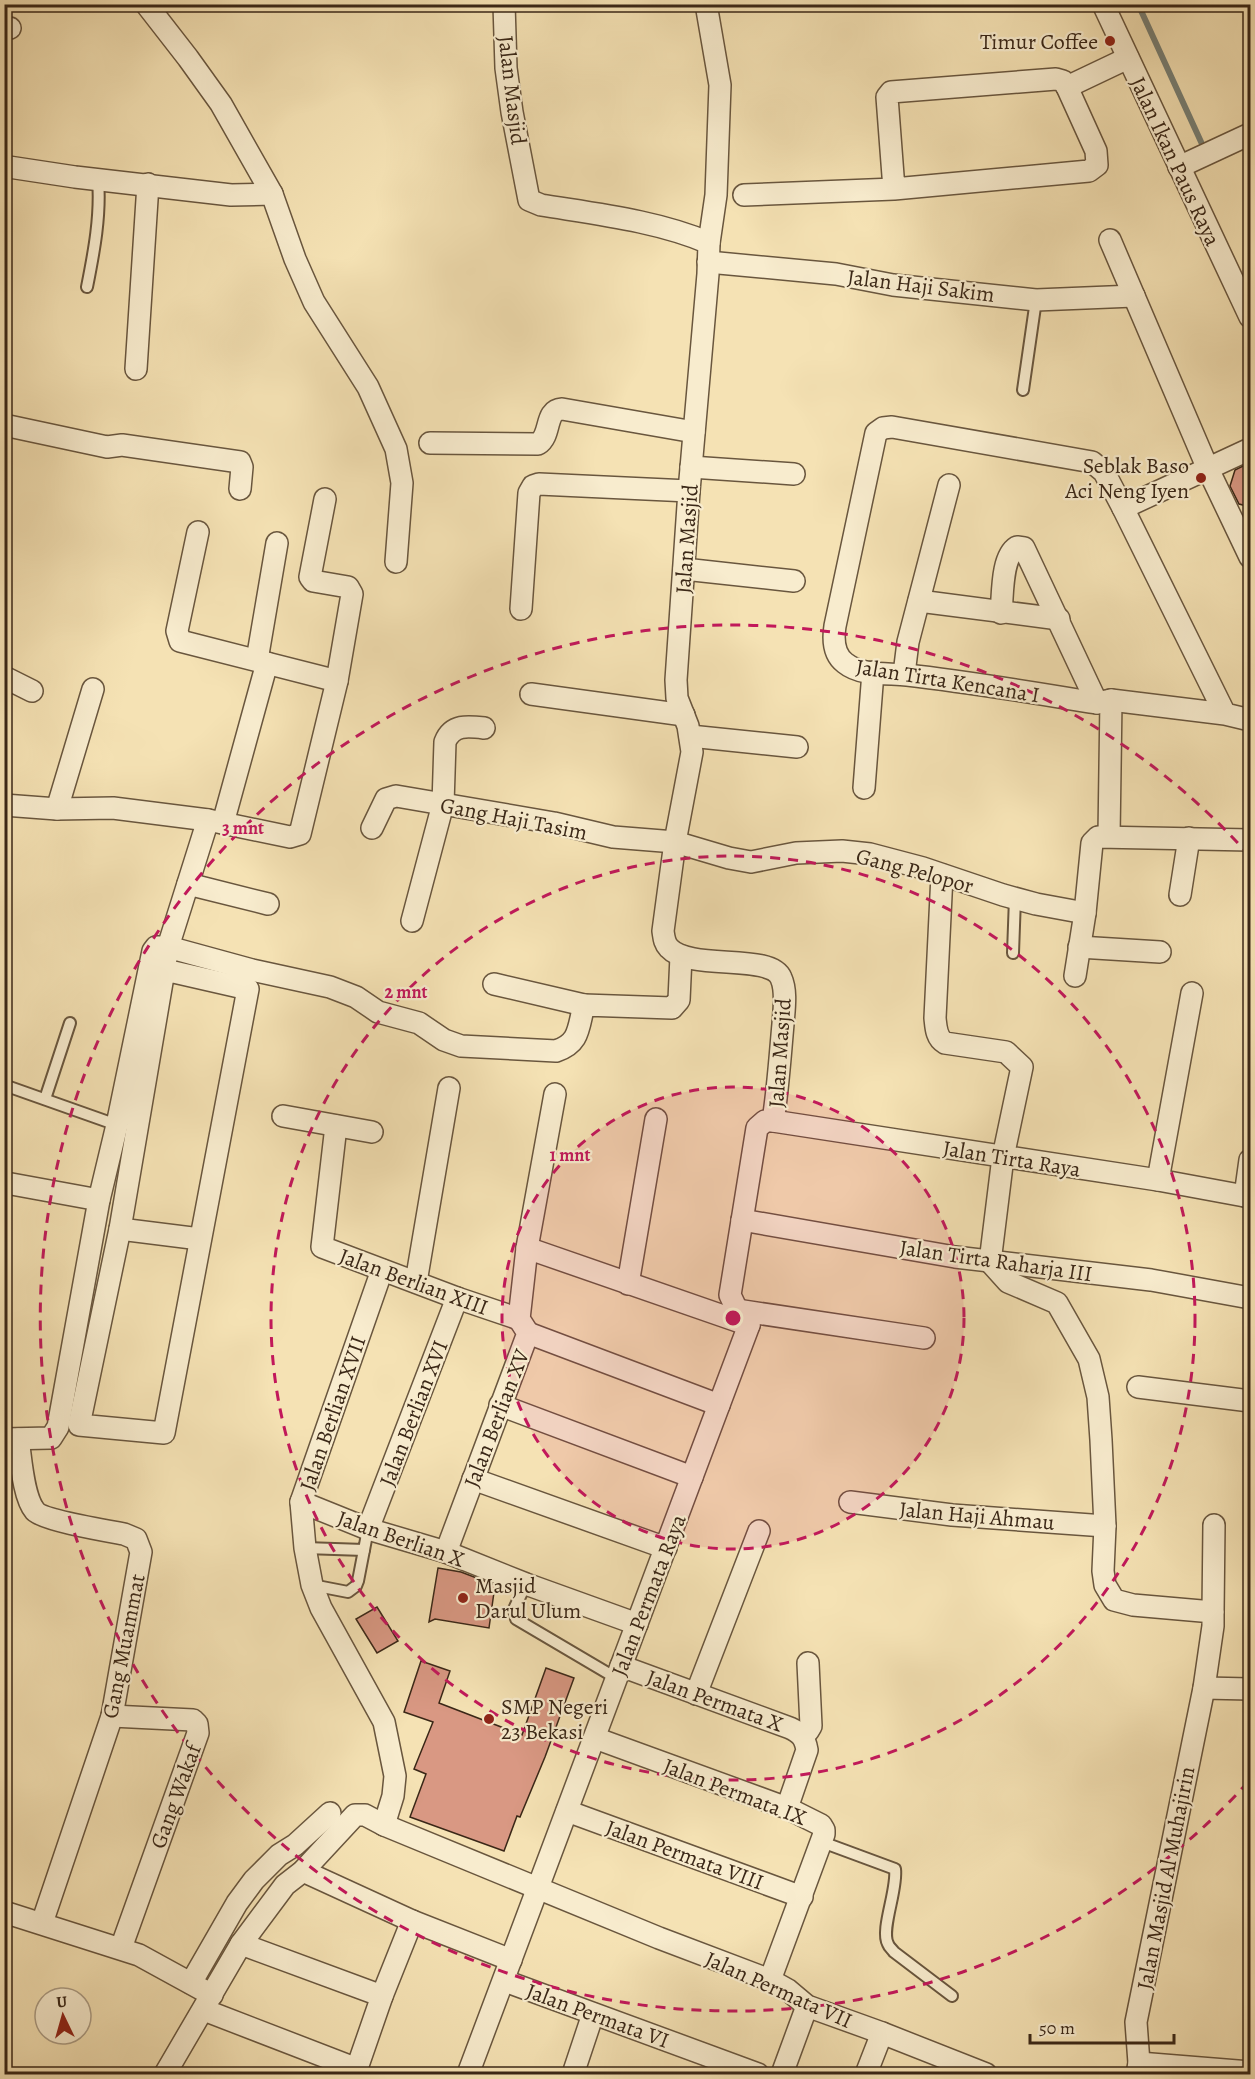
<svg xmlns="http://www.w3.org/2000/svg" width="1255" height="2079" font-family="Alegreya,serif">
<rect width="100%" height="100%" fill="#f5e2b4"/>
<filter id="stains"><feTurbulence type="fractalNoise" baseFrequency=".00333" numOctaves="4"/><feColorMatrix values="0 0 0 0 .2 0 0 0 0 .09 0 0 0 0 .02 0 0 0 .5 -.17"/></filter>
<radialGradient id="worn" r=".72"><stop offset=".6" stop-color="#630" stop-opacity="0"/><stop offset="1" stop-color="#630" stop-opacity=".3"/></radialGradient>
<g fill="none" stroke-linecap="round" stroke-linejoin="round">
<!-- stream -->
<path stroke="#778076" stroke-width="6" d="M1138 4 1202 144"/>
</g>
<!-- building -->
<g fill="#d99883" stroke="#3a2717" stroke-width="1.5">
<path d="M1249 463 1251 464V507L1239 504 1230 486 1235 470Z"/>
<path d="M438 1568 461 1572 495 1585 489 1628 435 1619 429 1622Z"/>
<path d="M377 1607 398 1641 377 1653 356 1619Z"/>
<path d="M421 1661 450 1671 439 1703 522 1735 546 1668 574 1678 545 1757 520 1817 517 1816 504 1851 410 1817 426 1774 414 1769 433 1722 404 1712Z"/>
</g>
<g fill="none" stroke-linecap="round" stroke-linejoin="round">
<!-- lane casing -->
<g stroke="#69563e" stroke-width="14">
<g id="lane">
<path d="M87 287C94 252 101 215 98 179"/>
<path d="M1023 390 1036 300"/>
<path d="M1013 953 1015 898"/>
<path d="M4 1085 117 1125"/>
<path d="M45 1099 70 1023"/>
<path d="M305 1548 364 1550 368 1529"/>
<path d="M526 1584 514 1609 516 1619 616 1678"/>
<path d="M312 1585 348 1592 356 1586 358 1581 364 1550"/>
<path d="M822 1842 895 1869C898 1889 880 1930 888 1944 889 1947 892 1949 894 1952L952 1996"/>
</g>
</g>
<!-- street casing -->
<g stroke="#69563e" stroke-width="24">
<g id="street">
<path d="M146 4 188 58 221 104 272 194"/>
<path d="M504 4 506 68 512 112 529 200 541 205C596 214 658 221 709 243L708 274 689 491 676 680 677 698 688 726 692 752 675 842 663 931C664 937 664 943 669 948 690 971 771 953 781 978 787 991 784 1010 783 1024 780 1057 778 1089 773 1121"/>
<path d="M706 4 720 85 716 195 709 243"/>
<path d="M1103 4 1250 317"/>
<path d="M4 27 10 28"/>
<path d="M1067 87 1128 58"/>
<path d="M1179 167 1250 134"/>
<path d="M4 168 9 167 75 177 231 195 272 194 295 259 314 302 368 387 396 449 402 483 396 562"/>
<path d="M744 195 894 189 1089 171 1097 165 1096 151 1067 87 1063 81 1056 79 891 92 887 97 894 189"/>
<path d="M1110 240 1208 469 1250 557"/>
<path d="M708 262 836 274 893 285 1036 300 1134 296"/>
<path d="M136 369 148 184"/>
<path d="M4 425 107 447 122 445 240 462 242 467 240 489"/>
<path d="M430 443 538 444C552 435 544 410 562 409L694 432"/>
<path d="M691 467 794 474"/>
<path d="M1123 508 1250 449"/>
<path d="M198 532 177 631 180 641 337 681"/>
<path d="M684 569 794 581"/>
<path d="M919 601 1059 619"/>
<path d="M521 609 529 493 533 486 539 484 689 491"/>
<path d="M1001 613C1003 595 1001 557 1017 547L1024 548 1097 703"/>
<path d="M257 660 277 543"/>
<path d="M904 674 908 642 949 485"/>
<path d="M4 677 32 691"/>
<path d="M531 694 684 715"/>
<path d="M1225 714 1123 508 1104 472 1092 462 892 427 883 428 876 433 835 626C833 639 833 654 845 663 861 676 887 673 907 675 970 682 1034 693 1097 703L1111 700 1225 714 1250 720"/>
<path d="M690 736 797 747"/>
<path d="M864 788 873 672"/>
<path d="M4 805 57 809 113 808 208 820 290 837 300 834 337 681 352 594 348 587 313 581 310 577 325 499"/>
<path d="M57 809 93 689"/>
<path d="M223 823 267 663"/>
<path d="M372 828 386 799 396 796 554 823 613 837 675 842 729 858 751 862 796 853 842 851 870 854 923 868 1003 895 1036 904 1085 913"/>
<path d="M1109 836 1111 700"/>
<path d="M942 875 935 1018C936 1027 936 1038 945 1043L1006 1052 1022 1067 1003 1157 990 1262 1008 1282 1057 1303 1089 1359 1098 1397 1101 1440 1105 1526 1103 1571 1105 1585 1114 1600 1133 1605 1213 1612V1626L1204 1688 1136 2022 1139 2063 1137 2074"/>
<path d="M188 884 268 904"/>
<path d="M1180 895 1189 838"/>
<path d="M412 921 443 804 445 742C452 724 468 726 484 728"/>
<path d="M1079 947 1160 952"/>
<path d="M165 970 248 989 164 1433 79 1425 120 1229 168 947 208 820"/>
<path d="M1075 976 1085 913 1092 843 1098 837 1250 840"/>
<path d="M494 984 584 1005"/>
<path d="M283 1116 372 1132"/>
<path d="M336 1126 322 1247 457 1298 519 1319"/>
<path d="M1158 1180 1192 993"/>
<path d="M6 1183 99 1200"/>
<path d="M1245 1196 1250 1160"/>
<path d="M742 1220 955 1257 1151 1280 1250 1298"/>
<path d="M120 1229 200 1239"/>
<path d="M527 1248 749 1325"/>
<path d="M382 1270 301 1502 305 1548 312 1585 321 1608 384 1722 395 1776 393 1796 384 1825"/>
<path d="M416 1282 449 1088"/>
<path d="M628 1284 656 1119"/>
<path d="M737 1310 924 1338"/>
<path d="M528 1333 719 1405"/>
<path d="M1138 1387 1250 1401"/>
<path d="M500 1405 692 1477"/>
<path d="M4 1439 51 1438 58 1427 99 1200 117 1125 153 951 156 947H168L252 970 330 987 356 997 378 1012 419 1023 444 1040 461 1046 556 1051C580 1043 578 1028 584 1005L672 1008 679 1000 681 956"/>
<path d="M18 1439C21 1458 23 1497 35 1511 43 1520 108 1531 124 1534L136 1539 141 1552 112 1716 42 1923"/>
<path d="M473 1479 666 1548"/>
<path d="M301 1502 368 1529 446 1552 526 1584 637 1624"/>
<path d="M850 1502 952 1515 1105 1526"/>
<path d="M368 1529 457 1298"/>
<path d="M446 1552 528 1333 519 1319 527 1248 555 1094"/>
<path d="M1213 1612 1214 1525"/>
<path d="M621 1666 790 1728C801 1733 805 1738 807 1750L787 1808"/>
<path d="M1204 1688 1250 1689"/>
<path d="M696 1694 759 1531"/>
<path d="M112 1716 193 1720 197 1724 198 1733 121 1948"/>
<path d="M802 1735 808 1731 811 1726 808 1663"/>
<path d="M595 1738 787 1808 821 1825 824 1830V1834L770 1980"/>
<path d="M567 1811 802 1897"/>
<path d="M303 1871 412 1921 511 1960"/>
<path d="M4 1912 139 1955 212 1995"/>
<path d="M241 1944 382 1996"/>
<path d="M505 1981 758 2074"/>
<path d="M191 1983 237 1903 254 1880 279 1855 295 1845 330 1813"/>
<path d="M204 2010 357 2069"/>
<path d="M1139 2063 1250 2072"/>
<path d="M165 2074 241 1944 285 1885 303 1871 355 1815H365L384 1825 659 1938 770 1980 788 1990 807 2006 882 2033 986 2074"/>
<path d="M355 2074 382 1996 412 1921"/>
<path d="M468 2074 749 1325 737 1310 730 1295 757 1128 765 1121H773L1158 1180 1250 1197"/>
<path d="M573 2074 593 2014"/>
<path d="M782 2074 807 2006"/>
<path d="M866 2074 882 2033"/>
</g>
</g>
<!-- lane -->
<use href="#lane" stroke="#f8ecce" stroke-width="10"/>
<!-- street -->
<use href="#street" stroke="#f8ecce" stroke-width="21"/>
</g>
<!-- distance rings -->
<circle cx="733" cy="1318" r="231" fill="#c2185b" fill-opacity=".12"/>
<g fill="none" stroke="#c2185b" stroke-width="3" stroke-dasharray="10 8">
<circle cx="733" cy="1318" r="231"/>
<circle cx="733" cy="1318" r="462"/>
<path d="M1248 1782A693 693 0 1 1 1248 854"/>
</g>
<!-- markers -->
<g fill="#8f2418" stroke="#f8ecce" stroke-width="2">
<circle cx="1110" cy="41" r="6"/>
<circle cx="1201" cy="478" r="6"/>
<circle cx="463" cy="1598" r="6"/>
<circle cx="489" cy="1719" r="6"/>
</g>
<g text-anchor="middle" stroke-width="4.5" stroke-linejoin="round" paint-order="stroke">
<!-- poi labels -->
<g font-size="22" fill="#3a2717" stroke="#f8ecce" text-anchor="end">
<text x="1098" y="49">Timur Coffee</text>
<text x="1189" y="473">Seblak Baso<tspan x="1189" dy="25">Aci Neng Iyen</tspan></text>
<text x="475" y="1593" text-anchor="start">Masjid<tspan x="475" dy="25">Darul Ulum</tspan></text>
<text x="501" y="1714" text-anchor="start">SMP Negeri<tspan x="501" dy="25">23 Bekasi</tspan></text>
</g>
<!-- street labels -->
<g font-size="22" fill="#3a2717" stroke="#f8ecce">
<text transform="translate(513 90) rotate(83)" y="8">Jalan Masjid</text>
<text transform="translate(1176 161) rotate(65)" y="8">Jalan Ikan Paus Raya</text>
<text transform="translate(921 285) rotate(7)" y="8">Jalan Haji Sakim</text>
<text transform="translate(686 539) rotate(-86)" y="8">Jalan Masjid</text>
<text transform="translate(948 680) rotate(9)" y="8">Jalan Tirta Kencana I</text>
<text transform="translate(514 818) rotate(11)" y="8">Gang Haji Tasim</text>
<text transform="translate(915 870) rotate(15)" y="8">Gang Pelopor</text>
<text transform="translate(779 1053) rotate(-86)" y="8">Jalan Masjid</text>
<text transform="translate(1012 1158) rotate(9)" y="8">Jalan Tirta Raya</text>
<text transform="translate(996 1260) rotate(8)" y="8">Jalan Tirta Raharja III</text>
<text transform="translate(414 1281) rotate(20)" y="8">Jalan Berlian XIII</text>
<text transform="translate(332 1413) rotate(-71)" y="8">Jalan Berlian XVII</text>
<text transform="translate(413 1413) rotate(-69)" y="8">Jalan Berlian XVI</text>
<text transform="translate(496 1418) rotate(-69)" y="8">Jalan Berlian XV</text>
<text transform="translate(977 1515) rotate(5)" y="8">Jalan Haji Ahmau</text>
<text transform="translate(401 1538) rotate(19)" y="8">Jalan Berlian X</text>
<text transform="translate(648 1595) rotate(-69)" y="8">Jalan Permata Raya</text>
<text transform="translate(123 1646) rotate(-79)" y="8">Gang Muammat</text>
<text transform="translate(715 1700) rotate(20)" y="8">Jalan Permata X</text>
<text transform="translate(735 1791) rotate(21)" y="8">Jalan Permata IX</text>
<text transform="translate(175 1796) rotate(-70)" y="8">Gang Wakaf</text>
<text transform="translate(685 1854) rotate(20)" y="8">Jalan Permata VIII</text>
<text transform="translate(1165 1878) rotate(-79)" y="8">Jalan Masjid Al Muhajirin</text>
<text transform="translate(779 1989) rotate(24)" y="8">Jalan Permata VII</text>
<text transform="translate(598 2015) rotate(20)" y="8">Jalan Permata VI</text>
</g>
</g>
<circle cx="733" cy="1318" r="9" fill="#c2185b" stroke="#f8ecce" stroke-width="3"/>
<g font-size="18" text-anchor="middle" font-weight="bold" fill="#c2185b" stroke="#f8ecce" stroke-width="4.5" stroke-linejoin="round" paint-order="stroke">
<text x="243" y="834">3 mnt</text>
<text x="406" y="998">2 mnt</text>
<text x="570" y="1161">1 mnt</text>
</g>
<!-- margin -->
<rect width="1255" height="2079" fill="none" stroke="#f5e2b4" stroke-width="24"/>
<rect x="6" y="6" width="1243" height="2067" fill="none" stroke="#3a2717" stroke-width="3"/>
<rect x="12" y="12" width="1231" height="2055" fill="none" stroke="#3a2717" stroke-width="1.5"/>
<!-- north arrow -->
<g transform="translate(63 2016) rotate(355)"><circle r="28" fill="#f8ecce" stroke="#ac9d85" stroke-width="1.5"/>
<path d="M0-4.5L10 22L0 15L-10 22Z" fill="#8f2418"/>
<text y="-9" font-size="16" font-weight="bold" text-anchor="middle" fill="#3a2717">U</text>
</g>
<!-- scale -->
<path d="M1030 2034v9h144v-9" fill="none" stroke="#3a2717" stroke-width="3"/>
<text x="1039" y="2034" font-size="18" fill="#3a2717" stroke="#f8ecce" stroke-width="4.5" paint-order="stroke">50 m</text>
<rect width="100%" height="100%" filter="url(#stains)"/>
<rect width="100%" height="100%" fill="url(#worn)"/>
</svg>
